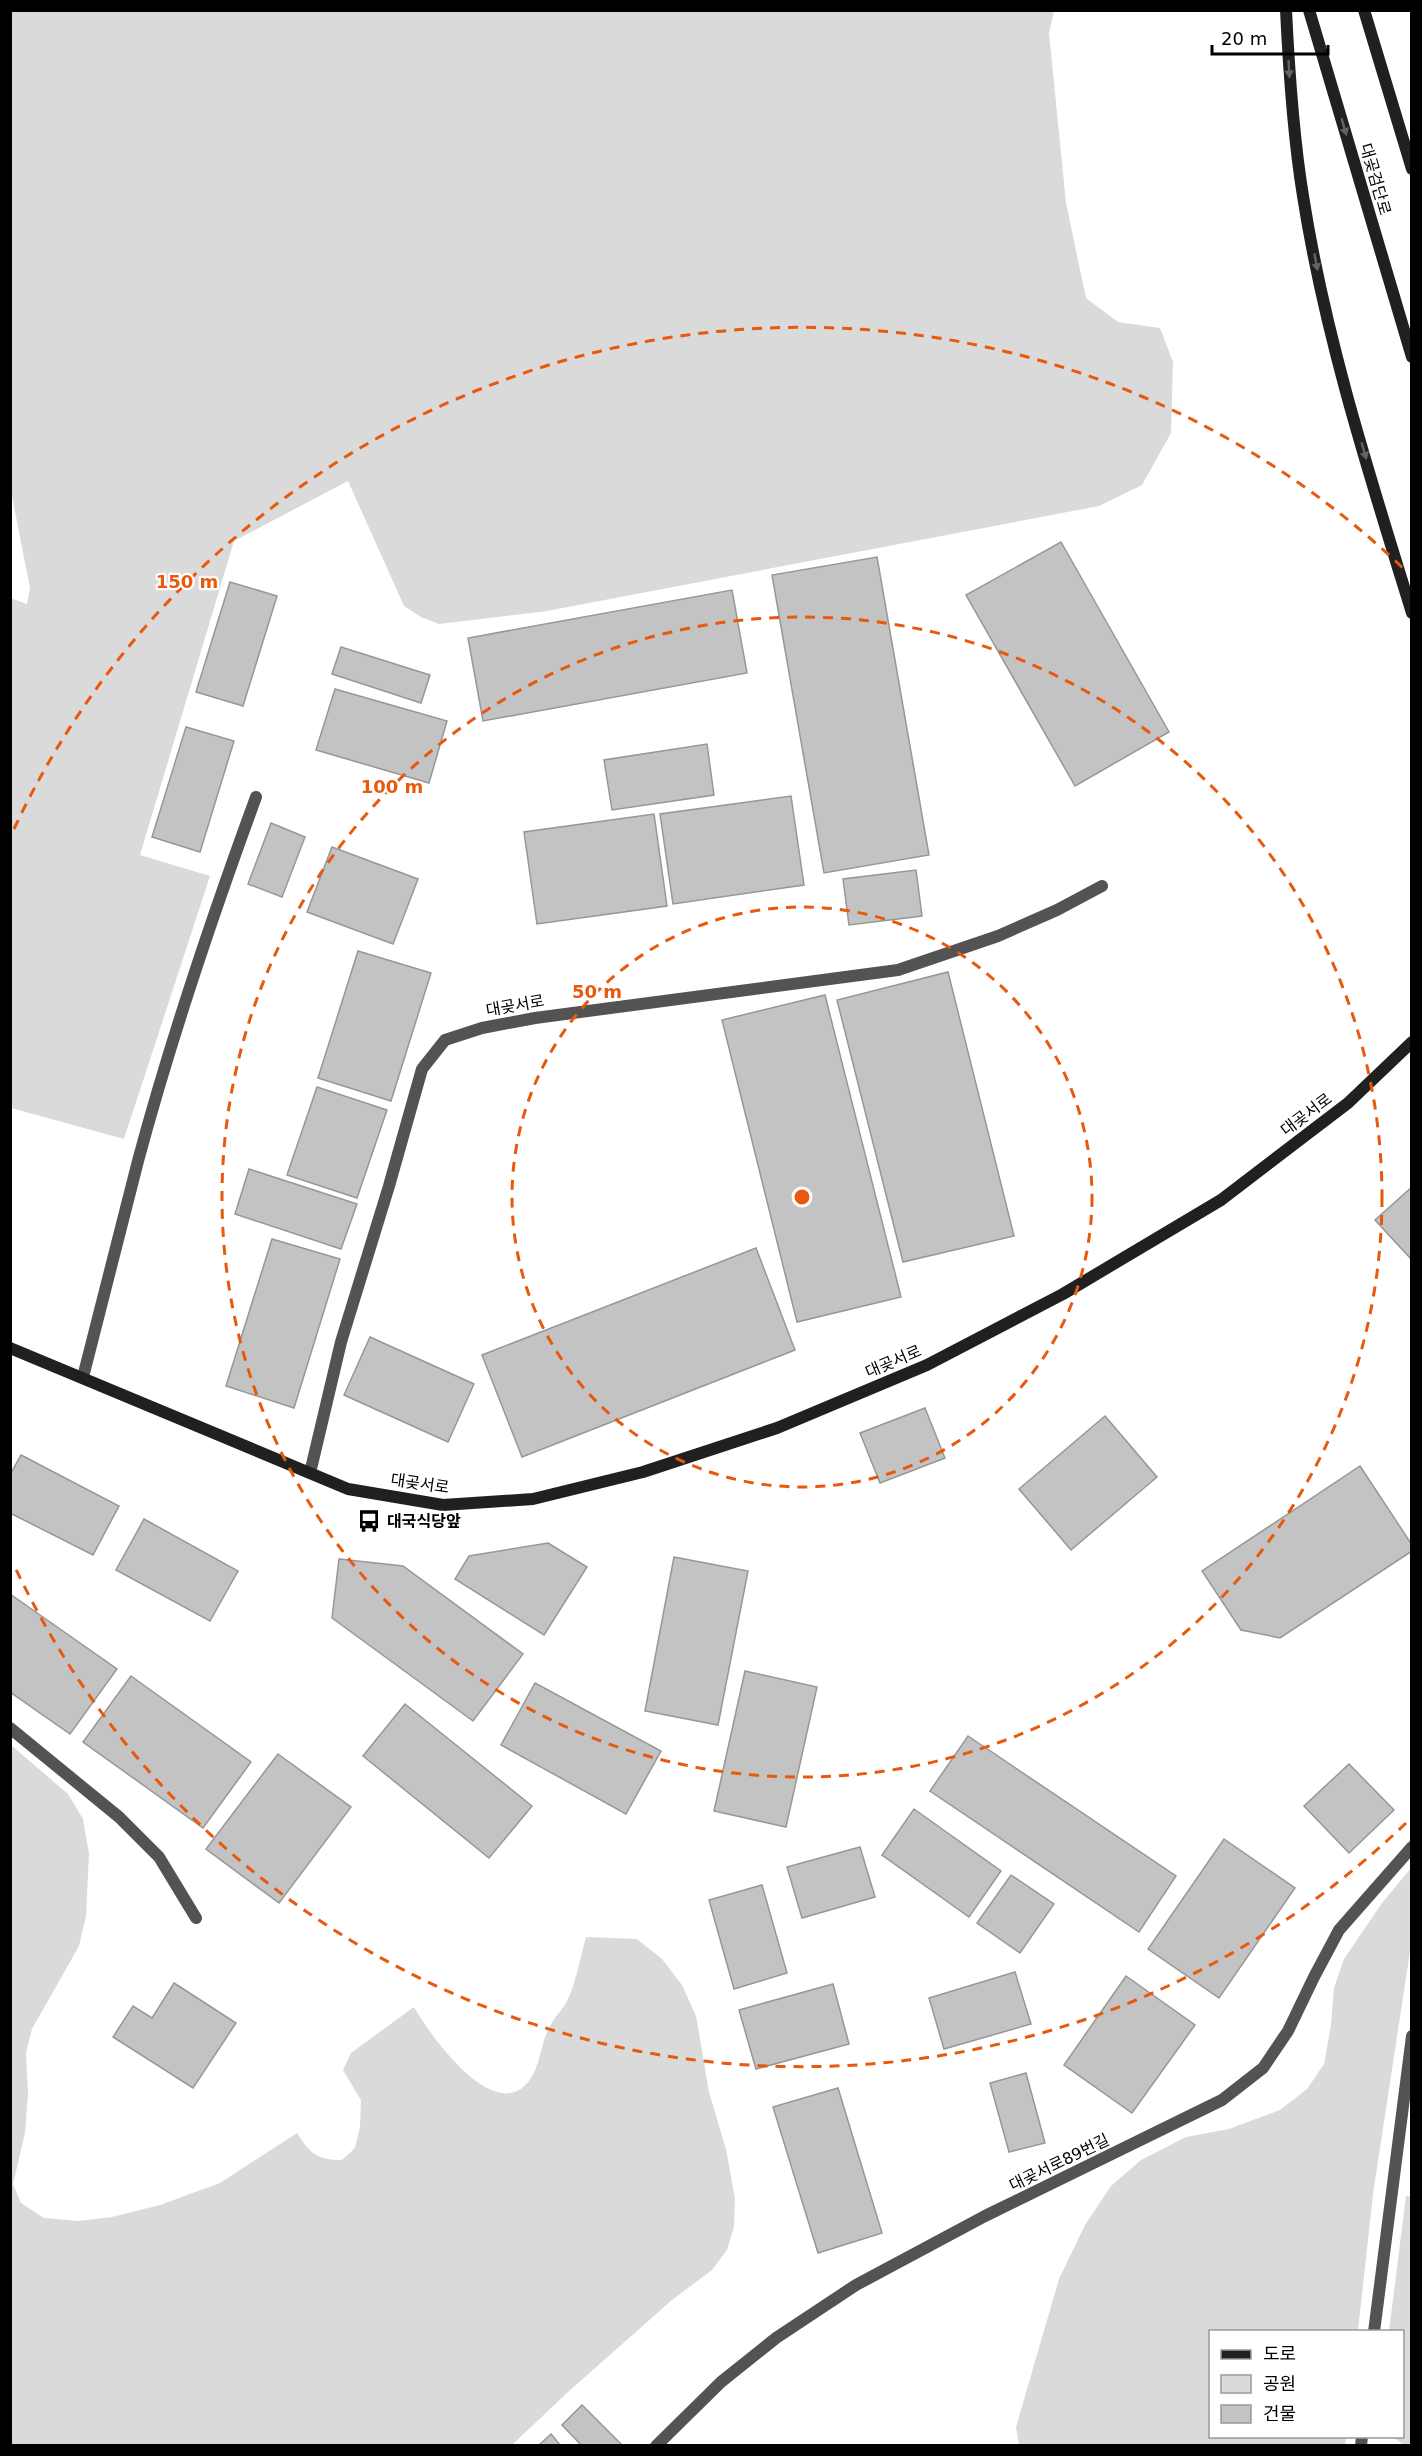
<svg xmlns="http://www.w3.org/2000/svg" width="1422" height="2456" font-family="'DejaVu Sans','Noto Sans KR',sans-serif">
<rect width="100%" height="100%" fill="#fff"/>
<!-- green -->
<g fill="#dadada">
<path d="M11 10 1054 11 1049 33 1066 203 1086 298 1118 322 1160 328 1173 362 1171 433 1142 485 1099 506 547 611 439 624 421 617 404 606 348 481 234 541 140 855 210 876 124 1139 11 1108 10 598 27 604 30 588 10 486Z"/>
<path d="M11 1745 68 1794 83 1819 89 1854 86 1916 79 1946 32 2029 26 2053 28 2093 25 2133 13 2184 21 2203 44 2218 78 2221 112 2217 160 2205 220 2183 297 2133C310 2153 316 2160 342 2160L355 2148 360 2127 361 2100 343 2070 351 2053 414 2007C429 2033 486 2115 522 2088 541 2074 539 2045 550 2026 554 2018 561 2011 566 2003 576 1984 580 1958 586 1937L637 1939 662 1959 682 1985 696 2016 709 2092 726 2149 735 2199 734 2227 727 2250 712 2270 672 2300 568 2392 512 2445H11Z"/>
<path d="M1411 1868V1945L1373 2194 1358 2331 1210 2332V2436L1346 2437 1345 2445H1019L1016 2427 1059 2279 1085 2225 1111 2186 1141 2160 1186 2137 1229 2129 1280 2110 1307 2089 1324 2064 1331 2025 1334 1988 1344 1959 1382 1903Z"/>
<path d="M1406 2196 1412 2197 1411 2446 1404 2445 1393 2437 1402 2436V2332L1389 2331Z"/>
</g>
<!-- building -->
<g fill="#c3c3c3" stroke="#979797" stroke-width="1.5">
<path d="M1061 542 1169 732 1075 786 966 595Z"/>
<path d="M877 557 929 855 824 873 772 575Z"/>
<path d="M230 582 277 596 243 706 196 692Z"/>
<path d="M732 590 747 673 483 721 468 638Z"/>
<path d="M341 647 430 675 421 703 332 674Z"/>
<path d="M335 689 447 721 429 783 316 750Z"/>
<path d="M186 727 234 741 200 852 152 837Z"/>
<path d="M707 744 714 795 612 810 604 760Z"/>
<path d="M791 796 804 885 673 904 660 814Z"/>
<path d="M654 814 667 906 537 924 524 832Z"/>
<path d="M271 823 305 837 282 897 248 884Z"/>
<path d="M332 847 418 879 393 944 307 912Z"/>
<path d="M916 870 922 916 849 925 843 879Z"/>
<path d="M358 951 431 973 391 1101 318 1078Z"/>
<path d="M948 972 1014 1236 903 1262 837 1000Z"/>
<path d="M825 995 901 1297 797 1322 722 1020Z"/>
<path d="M317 1087 387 1110 357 1198 287 1175Z"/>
<path d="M249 1169 357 1204 341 1249 235 1214Z"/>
<path d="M1412 1187V1260L1375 1220Z"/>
<path d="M272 1239 340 1259 294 1408 226 1386Z"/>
<path d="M756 1248 795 1350 522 1457 482 1355Z"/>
<path d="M370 1337 474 1384 448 1442 344 1395Z"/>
<path d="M925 1408 945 1458 880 1483 860 1433Z"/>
<path d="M1105 1416 1157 1477 1071 1550 1019 1489Z"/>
<path d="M21 1455 119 1506 93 1555 10 1513V1475Z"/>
<path d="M1360 1466 1412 1545V1551L1280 1638 1241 1630 1202 1571Z"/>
<path d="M144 1519 238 1571 210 1621 116 1570Z"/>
<path d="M548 1543 587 1567 544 1635 455 1579 469 1556Z"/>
<path d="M674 1557 748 1571 718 1725 645 1711Z"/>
<path d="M339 1559 403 1566 523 1654 473 1721 332 1618Z"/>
<path d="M10 1594 117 1669 70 1734 10 1692Z"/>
<path d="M745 1671 817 1687 786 1827 714 1811Z"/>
<path d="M131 1676 251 1762 203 1828 83 1742Z"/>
<path d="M535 1683 661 1751 626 1814 501 1745Z"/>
<path d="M405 1704 532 1806 489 1858 363 1756Z"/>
<path d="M968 1736 1176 1876 1139 1932 930 1791Z"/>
<path d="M278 1754 351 1807 279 1903 206 1849Z"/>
<path d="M1349 1764 1394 1810 1349 1853 1304 1806Z"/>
<path d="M914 1809 1001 1871 969 1917 882 1855Z"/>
<path d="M1224 1839 1295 1888 1219 1998 1148 1949Z"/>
<path d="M860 1847 875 1897 802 1918 787 1867Z"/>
<path d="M1011 1875 1054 1904 1020 1953 977 1923Z"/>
<path d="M762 1885 787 1973 734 1989 709 1900Z"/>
<path d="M1015 1972 1031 2024 944 2049 929 1998Z"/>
<path d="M1126 1976 1195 2025 1132 2113 1064 2065Z"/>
<path d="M174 1983 236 2023 193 2088 113 2037 133 2006 152 2018Z"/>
<path d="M833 1984 849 2044 756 2069 739 2010Z"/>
<path d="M1026 2073 1045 2143 1009 2152 990 2083Z"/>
<path d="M838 2088 882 2233 818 2253 773 2107Z"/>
<path d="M582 2405 622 2445 582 2446 562 2425Z"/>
<path d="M551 2434 561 2446H538Z"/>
</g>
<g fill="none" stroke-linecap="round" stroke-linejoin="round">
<!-- lane -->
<g stroke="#535353" stroke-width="12">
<path d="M83 1377C101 1305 119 1233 138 1161 171 1038 212 917 256 797"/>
<path d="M310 1473 341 1342 389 1186 422 1069 445 1040 482 1028 535 1018 898 970 998 936 1057 910 1102 886"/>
<path d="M10 1728 119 1817 159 1857 196 1918"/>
<path d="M1374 2332 1412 2036"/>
<path d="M656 2446 721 2382 776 2338 856 2285 985 2216 1222 2100 1263 2068 1288 2031 1314 1977 1339 1930 1412 1847"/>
<path d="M1361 2446 1362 2436"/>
</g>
<!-- secondary -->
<g stroke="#202020" stroke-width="12">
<path d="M1286 10C1289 72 1293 135 1303 196 1325 337 1370 477 1412 613"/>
<path d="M1309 10 1412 357"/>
<path d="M1364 10 1412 169"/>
<path d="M10 1348 348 1489 443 1505 533 1499 643 1472 777 1428 927 1365 1063 1294 1221 1200 1348 1103 1412 1042"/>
</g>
</g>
<!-- one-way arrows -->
<defs><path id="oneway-solid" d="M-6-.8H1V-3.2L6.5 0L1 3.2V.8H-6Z" transform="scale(1.5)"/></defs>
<g fill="#636363">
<use href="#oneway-solid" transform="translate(1289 69) rotate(87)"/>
<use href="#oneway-solid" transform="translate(1344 127) rotate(74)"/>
<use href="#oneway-solid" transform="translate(1316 262) rotate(79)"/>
<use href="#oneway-solid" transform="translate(1364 451) rotate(74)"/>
</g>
<!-- distance rings -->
<g fill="none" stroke="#e8590c" stroke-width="3" stroke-dasharray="10 8">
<circle cx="802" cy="1197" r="290"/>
<circle cx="802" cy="1197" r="580"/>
<path d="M1406 1823A870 870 0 0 1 14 1565M14 829A870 870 0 0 1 1406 571"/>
</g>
<!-- icons -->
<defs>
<g id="bus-bare" transform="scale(1.8)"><path d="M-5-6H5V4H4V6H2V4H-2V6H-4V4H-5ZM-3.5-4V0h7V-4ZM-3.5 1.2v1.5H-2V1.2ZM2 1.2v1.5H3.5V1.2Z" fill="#000" stroke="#fff" stroke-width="2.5" paint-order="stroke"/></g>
</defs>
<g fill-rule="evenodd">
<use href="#bus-bare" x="369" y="1521"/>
</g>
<g text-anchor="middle" stroke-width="4.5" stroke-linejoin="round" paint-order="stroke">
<!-- street labels -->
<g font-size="16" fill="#000" stroke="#fff">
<text transform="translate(1376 179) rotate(74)" y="6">대곶검단로</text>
<text transform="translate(515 1005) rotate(-10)" y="6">대곶서로</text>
<text transform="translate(1306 1114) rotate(-37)" y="6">대곶서로</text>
<text transform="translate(893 1361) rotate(-23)" y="6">대곶서로</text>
<text transform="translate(420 1483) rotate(8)" y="6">대곶서로</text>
<text transform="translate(1059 2162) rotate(-26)" y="6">대곶서로89번길</text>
</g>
<!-- poi labels -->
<g font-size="16" font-weight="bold" fill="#000" stroke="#fff" text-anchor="start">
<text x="387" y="1527">대국식당앞</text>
</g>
</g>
<circle cx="802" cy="1197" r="9" fill="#e8590c" stroke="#fff" stroke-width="3"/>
<g font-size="18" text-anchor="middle" font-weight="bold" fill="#e8590c" stroke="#fff" stroke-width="4.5" stroke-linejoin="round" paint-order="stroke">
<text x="187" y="588">150 m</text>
<text x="392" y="793">100 m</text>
<text x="597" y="998">50 m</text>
</g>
<!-- border -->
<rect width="1422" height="2456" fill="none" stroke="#000000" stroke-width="24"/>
<!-- legend -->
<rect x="1209" y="2330" width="195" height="108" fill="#ffffff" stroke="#999999" stroke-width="1.5"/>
<rect x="1221" y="2350" width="30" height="9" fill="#202020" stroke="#999999" stroke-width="1.5"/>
<text x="1263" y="2360" font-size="18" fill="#000000">도로</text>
<rect x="1221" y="2375" width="30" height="18" fill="#dadada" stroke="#999999" stroke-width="1.5"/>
<text x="1263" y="2390" font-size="18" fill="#000000">공원</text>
<rect x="1221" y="2405" width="30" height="18" fill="#c3c3c3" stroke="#999999" stroke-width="1.5"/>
<text x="1263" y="2420" font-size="18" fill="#000000">건물</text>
<!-- scale -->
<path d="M1212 45v9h116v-9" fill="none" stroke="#000000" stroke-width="3"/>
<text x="1221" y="45" font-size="18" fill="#000000" stroke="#ffffff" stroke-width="4.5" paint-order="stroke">20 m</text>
</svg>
